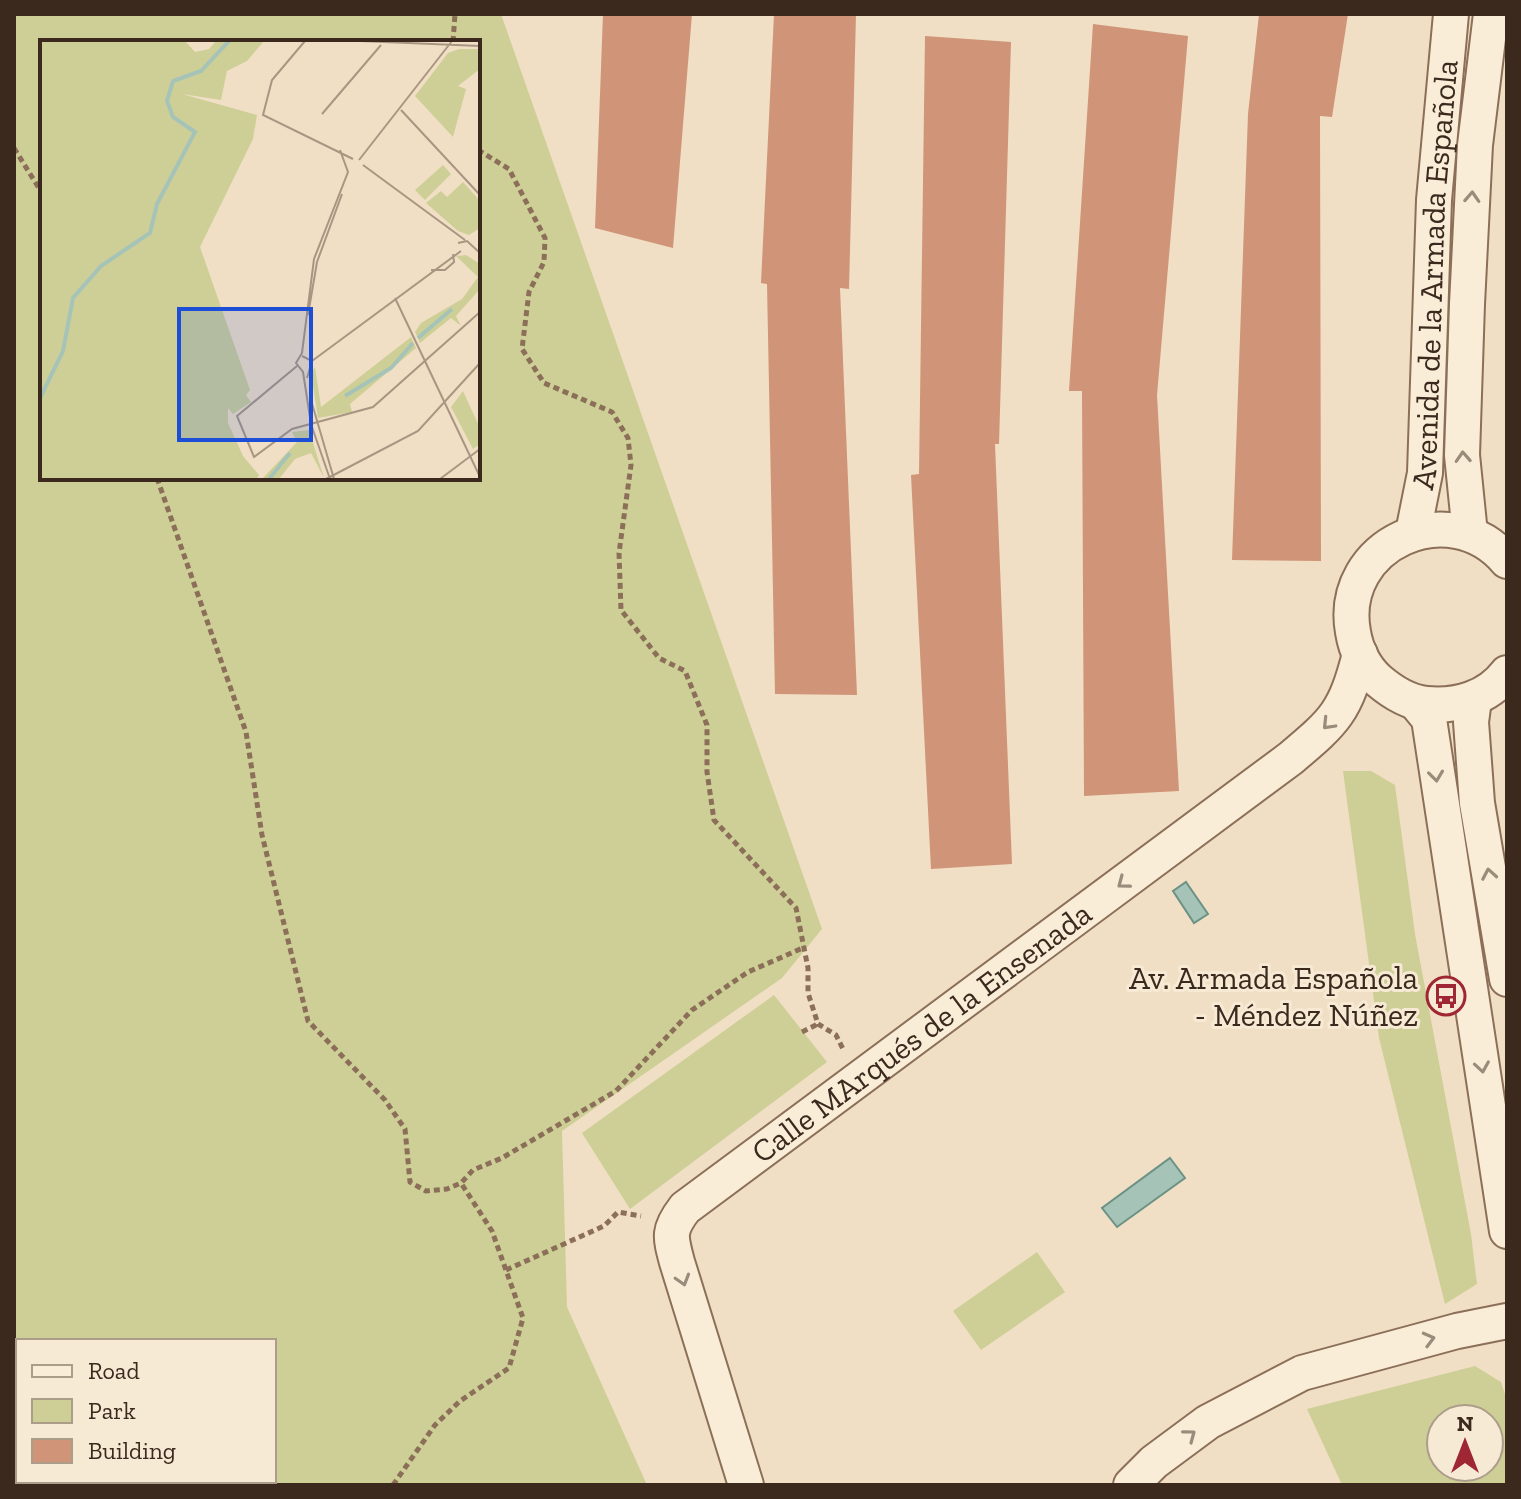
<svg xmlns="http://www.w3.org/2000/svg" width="1521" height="1499" font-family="'Zilla Slab',serif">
<rect width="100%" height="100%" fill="#f0dfc4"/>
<!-- green -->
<g fill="#cecf97" fill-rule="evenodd">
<path d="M14 14H501L822 929 782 978 562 1131 567 1307 647 1485H14ZM42 42H478V478H42ZM18 1341H274V1481H18Z"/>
<path d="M1343 771H1371L1395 785 1415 934 1471 1234 1477 1284 1445 1304 1379 1038Z"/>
<path d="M774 995 827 1062 630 1209 582 1133Z"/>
<path d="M1037 1252 1065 1292 981 1350 953 1311Z"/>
<path d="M1475 1366 1501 1382 1507 1400V1485H1342L1307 1409ZM1489 1419V1467H1441V1419Z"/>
</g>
<!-- water -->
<g fill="#a6c3b8" stroke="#6c9285" stroke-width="2">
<path d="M1186 882 1208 914 1194 923 1173 891Z"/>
<path d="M1170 1158 1185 1178 1117 1227 1102 1208Z"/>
</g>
<!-- building -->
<g fill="#d09478">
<path d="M603 14H692L673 248 595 228Z"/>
<path d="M774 14H856L849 289 840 288 857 695 775 694 767 284 761 283Z"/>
<path d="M1259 14H1348L1332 117 1320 116 1321 561 1232 560 1248 114Z"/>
<path d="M1093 24 1188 36 1157 395 1179 791 1084 796 1082 391H1069Z"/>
<path d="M925 36 1011 42 999 444H995L1012 864 931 869 911 475 919 474Z"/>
</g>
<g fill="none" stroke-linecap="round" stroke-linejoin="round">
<!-- street casing -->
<g stroke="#8c6f59" stroke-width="38">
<g id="street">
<path id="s1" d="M1413 533 1425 473 1434 200 1451 14"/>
<path d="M1470 534 1462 455 1467 304 1475 145 1491 14"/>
<path d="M1507 561C1450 493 1337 544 1353 632 1356 650 1364 667 1378 680 1392 692 1407 702 1426 704 1457 707 1488 698 1507 673"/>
<path d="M1474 699 1471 722 1477 803 1507 979"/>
<path d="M1416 703 1429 719 1507 1231"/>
<path id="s2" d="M746 1485 677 1262C670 1236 668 1230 685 1208L1291 758C1336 720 1345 712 1360 654"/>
<path d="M1131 1485 1154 1462 1208 1422 1302 1373 1457 1331 1507 1321"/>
</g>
</g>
<!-- path -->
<g stroke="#8c6f59" stroke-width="5" stroke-dasharray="6 4" stroke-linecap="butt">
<path d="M453 42 455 14"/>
<path d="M14 148 42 193"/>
<path d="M478 150 509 169 545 238 544 262 529 292 522 349 544 383 612 412 628 438 631 465 619 553 621 610 659 658 685 671 707 725V772L714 820 796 908 808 968V993L818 1024 836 1035 844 1051"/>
<path d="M157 478 246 732 262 835 308 1021 385 1100 405 1129 410 1182 426 1191 447 1189 461 1183 473 1170 502 1158 616 1091 692 1010 748 972 805 947"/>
<path d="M802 1032 818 1024"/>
<path d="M506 1270 604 1226 618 1212 641 1216"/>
<path d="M393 1485 435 1425 460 1401 509 1368 523 1318 492 1231 461 1183"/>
</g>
<!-- street -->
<use href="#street" stroke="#faedd8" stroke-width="34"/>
</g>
<!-- one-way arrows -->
<defs><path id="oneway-chevron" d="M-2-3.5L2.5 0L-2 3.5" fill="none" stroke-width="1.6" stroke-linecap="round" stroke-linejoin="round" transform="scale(2)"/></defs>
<g stroke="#9a8b7b">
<use href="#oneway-chevron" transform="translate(1472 197) rotate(-87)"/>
<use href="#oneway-chevron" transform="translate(1463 457) rotate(-93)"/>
<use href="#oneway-chevron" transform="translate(1328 724) rotate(134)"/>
<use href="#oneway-chevron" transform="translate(1436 776) rotate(83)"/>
<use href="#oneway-chevron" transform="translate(1489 874) rotate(-100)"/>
<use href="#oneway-chevron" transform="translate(1123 883) rotate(143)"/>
<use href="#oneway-chevron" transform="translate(1482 1067) rotate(81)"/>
<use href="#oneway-chevron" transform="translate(683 1280) rotate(73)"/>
<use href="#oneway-chevron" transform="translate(1429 1339) rotate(-15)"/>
<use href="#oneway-chevron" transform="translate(1190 1435) rotate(-37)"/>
</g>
<!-- icons -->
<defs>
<g id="bus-ring" transform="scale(2)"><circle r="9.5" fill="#f7ead4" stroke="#9e2733" stroke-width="1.5"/><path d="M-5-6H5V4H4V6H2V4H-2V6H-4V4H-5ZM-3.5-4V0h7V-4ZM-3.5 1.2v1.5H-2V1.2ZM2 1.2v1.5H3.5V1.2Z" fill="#9e2733"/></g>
</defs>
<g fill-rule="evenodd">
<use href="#bus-ring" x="1446" y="996"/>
</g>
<g text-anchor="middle" stroke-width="6" stroke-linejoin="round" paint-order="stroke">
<!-- street labels -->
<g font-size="32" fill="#3b291e" stroke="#f7ead4">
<text dy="11" stroke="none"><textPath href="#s1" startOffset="260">Avenida de la Armada Española</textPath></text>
<text dy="11" stroke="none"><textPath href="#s2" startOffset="586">Calle MArqués de la Ensenada</textPath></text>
</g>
<!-- poi labels -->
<g font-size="32" fill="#3b291e" stroke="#f7ead4" text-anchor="end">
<text x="1418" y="989">Av. Armada Española<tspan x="1418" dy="37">- Méndez Núñez</tspan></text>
</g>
</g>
<!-- overview -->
<g transform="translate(40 40)">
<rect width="440" height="440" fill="#f0dfc4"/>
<path d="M0 1H145L155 12 169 9 176 1H224L207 21 187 31 181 60 142 54 217 75 213 99 160 207 210 350 206 355 211 362 193 374 188 368V383L203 416 219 435 217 439H0ZM419 9H440V29L418 46 426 49 413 97 375 56 408 13ZM403 125 411 134 385 160 375 150ZM423 142 440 161V188L429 195 418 191 386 163 401 151 407 157ZM426 215 440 224V249L416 276 421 286 411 278 380 303 375 292 381 283 422 259 438 237 416 216ZM371 297 376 308 310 364 312 372 278 378 271 333 275 327 281 367ZM423 351 440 388V404L433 409 411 367ZM269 390 284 438 271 413 255 419 239 439H222L257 402 252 392Z" fill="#cecf97"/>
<path fill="none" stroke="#a6c3b8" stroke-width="4" d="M378 298 412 269M305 356 351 328 373 303M0 358 23 311 33 258 61 226 110 193 117 164 155 92 133 77 127 61 133 41 161 31 189 1M229 439 250 413"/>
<path fill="none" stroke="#a89682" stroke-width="2" d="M265 1 232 40 223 75 313 119M320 1 440 6M361 70 440 155M282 74 341 5M319 120 412 1M323 125 425 200M418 203 427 201 440 213M391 230H405L414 222 413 214M355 258 440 437M268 275 277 222 302 154M262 316 272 321 267 338M272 321 421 211M257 326 197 376 214 417 252 389 333 367 440 272M271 360 294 439M286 439 378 391 440 323M290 439 271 384 263 332 256 323 262 313 274 219 308 132 300 110M400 439 440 409"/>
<path fill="#1d4ed8" fill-opacity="0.15" stroke="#1d4ed8" stroke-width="4" d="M139 269H271V400H139Z"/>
<rect width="440" height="440" fill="none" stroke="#3b291e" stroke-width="4"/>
</g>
<!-- border -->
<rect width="1521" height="1499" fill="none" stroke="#3b291e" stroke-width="32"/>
<!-- legend -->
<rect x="16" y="1339" width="260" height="144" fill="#f7ead4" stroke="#ac9d8b" stroke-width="2"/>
<rect x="32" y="1365" width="40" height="12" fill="#faedd8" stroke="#ac9d8b" stroke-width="2"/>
<text x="88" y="1379" font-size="24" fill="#3b291e">Road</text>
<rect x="32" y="1399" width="40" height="24" fill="#cecf97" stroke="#ac9d8b" stroke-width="2"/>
<text x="88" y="1419" font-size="24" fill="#3b291e">Park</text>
<rect x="32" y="1439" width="40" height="24" fill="#d09478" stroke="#ac9d8b" stroke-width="2"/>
<text x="88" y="1459" font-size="24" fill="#3b291e">Building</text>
<!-- north arrow -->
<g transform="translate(1465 1443)"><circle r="38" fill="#f7ead4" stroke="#ac9d8b" stroke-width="2"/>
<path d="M0-6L14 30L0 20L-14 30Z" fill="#9e2733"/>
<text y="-12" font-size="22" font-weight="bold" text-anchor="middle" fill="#3b291e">N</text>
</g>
</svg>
